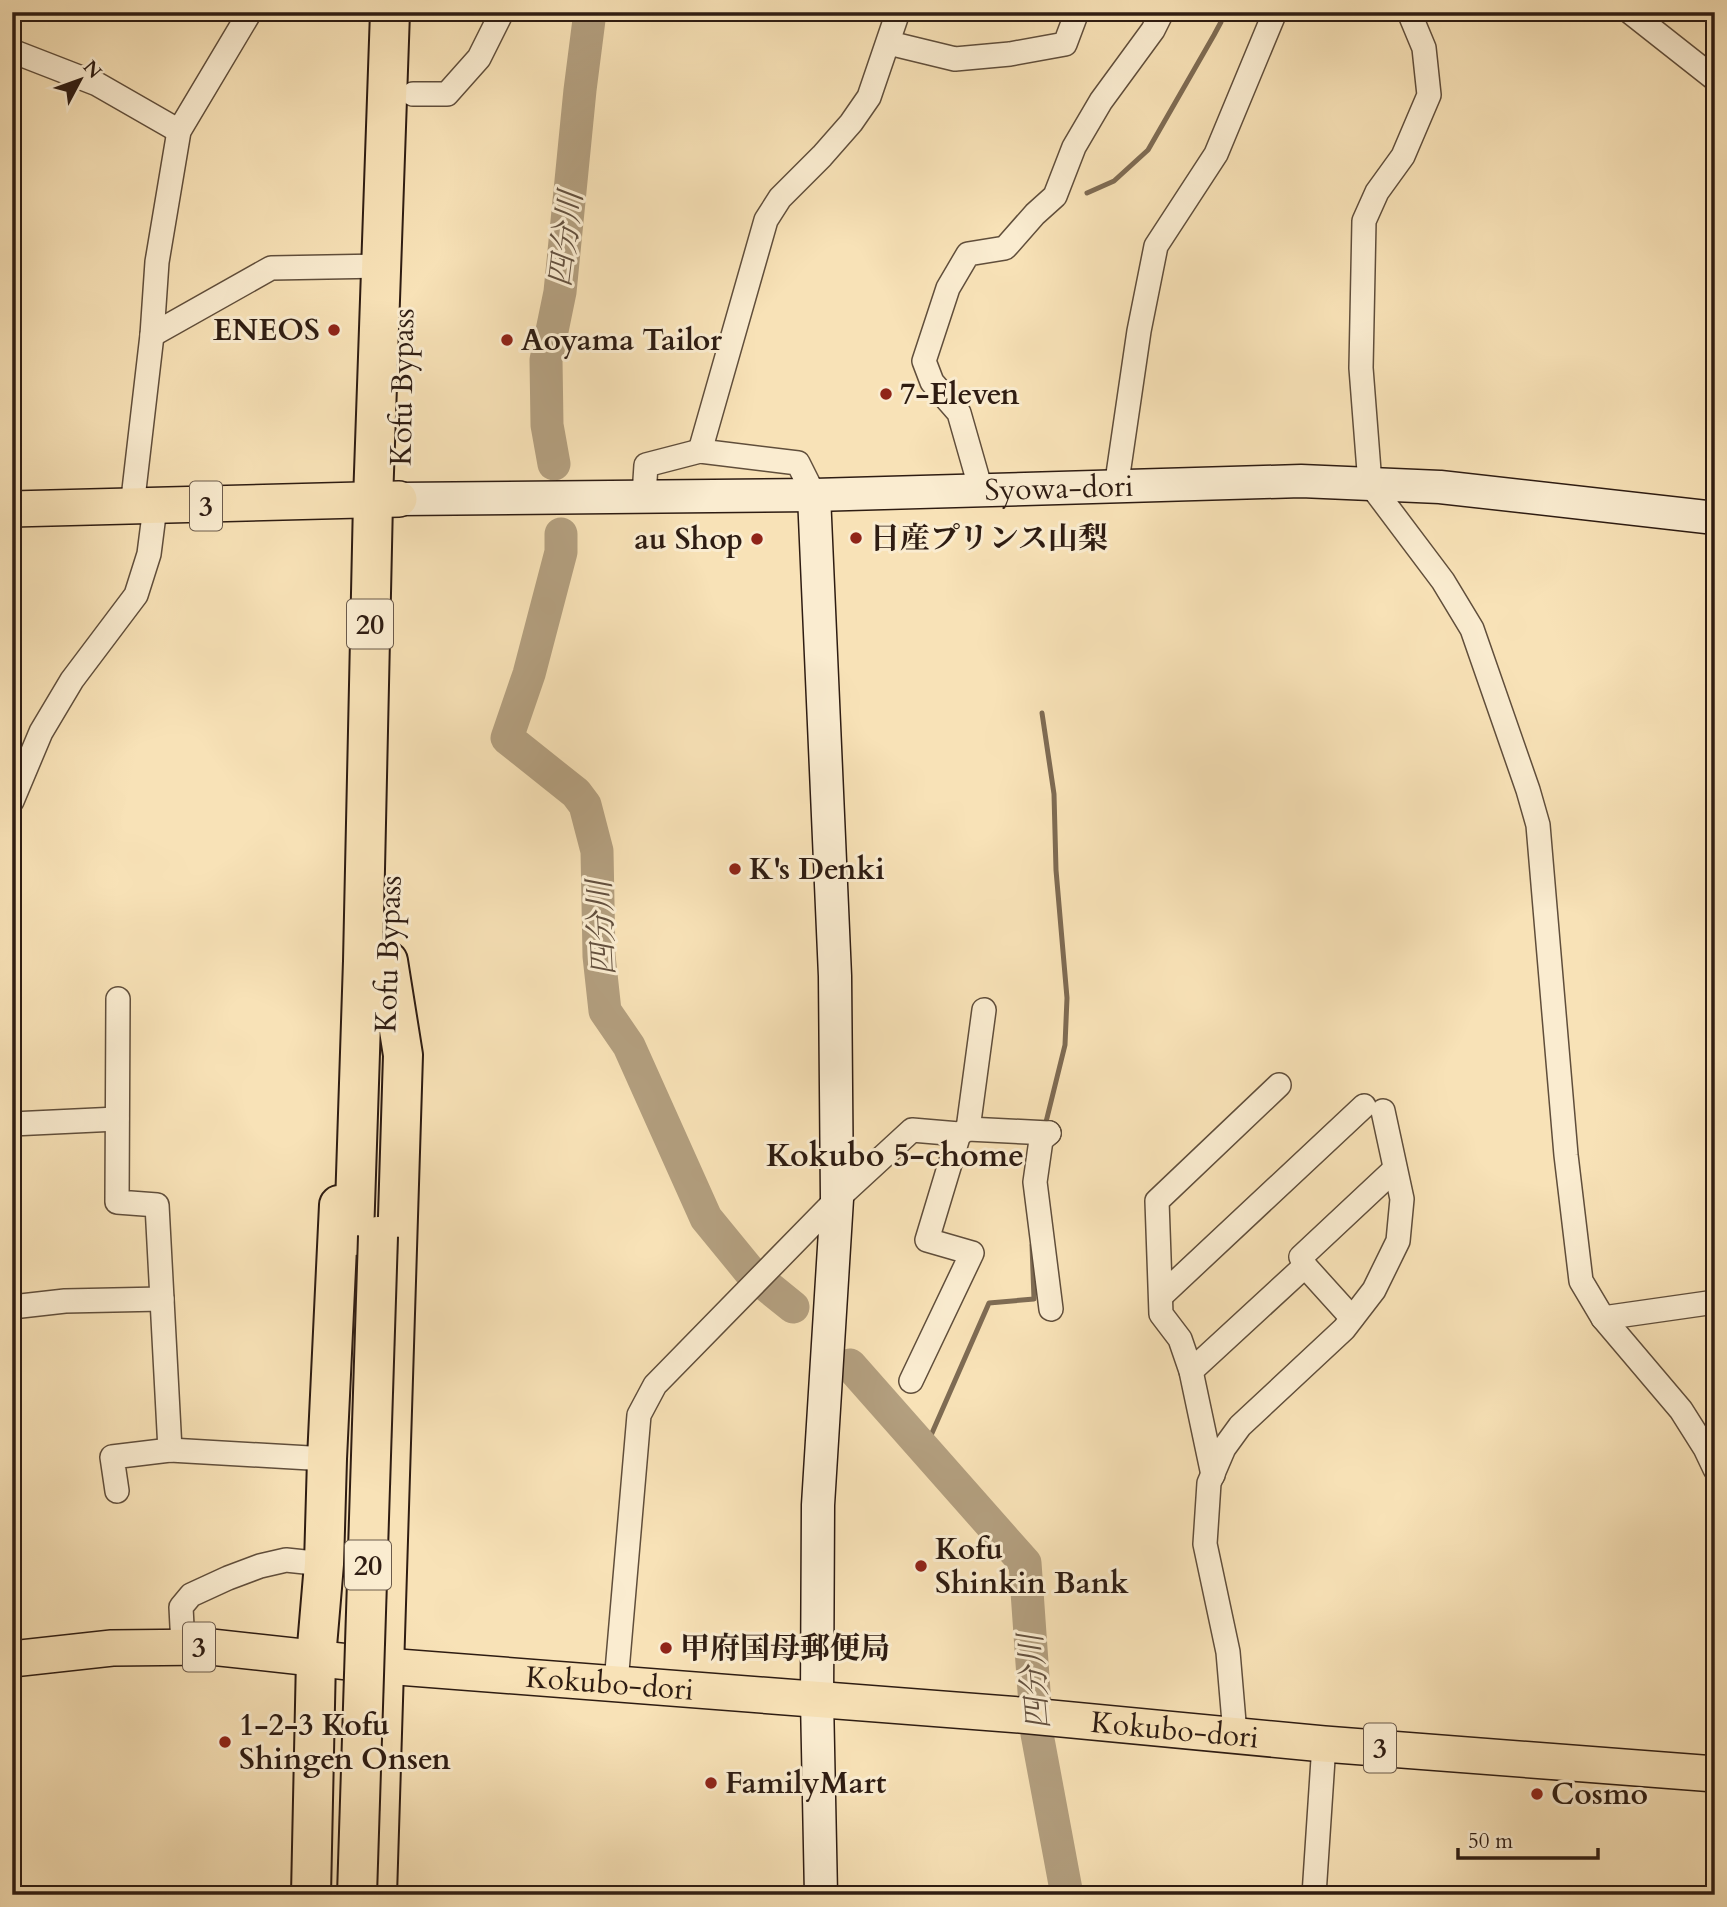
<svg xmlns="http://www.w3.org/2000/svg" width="1727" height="1907" font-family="Cardo,'Noto Serif JP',serif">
<rect width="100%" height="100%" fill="#f8e2b7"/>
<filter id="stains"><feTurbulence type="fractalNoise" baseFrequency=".00286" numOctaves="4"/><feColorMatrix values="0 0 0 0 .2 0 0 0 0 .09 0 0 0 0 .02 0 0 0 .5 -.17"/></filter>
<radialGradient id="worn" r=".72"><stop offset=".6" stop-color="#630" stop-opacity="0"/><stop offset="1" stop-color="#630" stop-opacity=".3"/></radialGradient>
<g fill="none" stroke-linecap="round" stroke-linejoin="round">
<!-- stream -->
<g stroke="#7e6b53" stroke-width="5">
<path d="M1087 193 1114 181 1148 150 1214 35 1221 22 1220 12"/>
<path d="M1042 713 1054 794 1056 870 1067 998 1065 1045 1045 1126"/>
<path d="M925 1449 989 1303 1034 1299 1032 1245"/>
</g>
<!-- river -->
<g stroke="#b39f7f" stroke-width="33">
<path d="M554 464 547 425 546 360 560 292 580 90 590 12"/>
<path d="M561 534V552L529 674 507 738 576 793 585 805 597 851 599 956 605 1011 629 1046 706 1218 751 1273 793 1307"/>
<path d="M850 1365 1025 1563 1037 1734 1067 1895"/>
</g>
<!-- street casing -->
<g stroke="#604e3b" stroke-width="26">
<g id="street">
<path d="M1409 12 1424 48 1429 95 1403 156 1377 192 1364 221 1361 368 1370 484 1443 581 1472 629 1528 790 1538 825 1566 1155 1581 1281 1603 1318 1681 1410 1705 1448 1715 1469"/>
<path d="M1630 12 1715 79"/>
<path d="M889 43 955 59 1010 54 1065 44 1077 12"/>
<path d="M12 51 97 84 179 131"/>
<path d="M413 94H447L479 58 502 12"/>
<path d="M152 335 271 268 383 266"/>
<path d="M700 451 766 220 780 198 822 156 851 123 869 97 898 12"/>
<path d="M1116 488 1139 331 1156 246 1216 154 1275 12"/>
<path d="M981 490 959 413 932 382 924 361 948 288 968 254 1005 248 1035 214 1055 196 1074 147 1101 101 1153 30 1162 12"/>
<path d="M644 495 646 465 700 451 798 463 814 495"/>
<path d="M132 507 152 335 157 262 179 131 250 12"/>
<path d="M12 801 41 732 72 680 136 595 149 554 155 507"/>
<path d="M118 999 117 1202 157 1205 170 1450"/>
<path d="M12 1124 117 1119"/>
<path d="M968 1129 984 1010"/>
<path d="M1049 1133 1041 1140 1035 1182 1051 1309"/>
<path d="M1305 1266 1352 1318"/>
<path d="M1161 1296 1364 1106"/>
<path d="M12 1307 65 1301 162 1299"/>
<path d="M1603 1318 1715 1302"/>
<path d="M1191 1371 1305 1266 1301 1257 1395 1169"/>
<path d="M911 1381 972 1253 927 1240 959 1134"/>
<path d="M1213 1475 1191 1371 1180 1339 1161 1314 1157 1201 1279 1085"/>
<path d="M117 1491 112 1457 170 1450 327 1459"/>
<path d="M183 1646 181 1607 191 1595 228 1578 260 1566 286 1560 324 1564"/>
<path d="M616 1683 639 1415 655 1385 837 1199 912 1130 959 1134 968 1129 1049 1133"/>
<path d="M1235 1734 1228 1652 1205 1544 1209 1483 1224 1448 1240 1426 1344 1329 1374 1290 1398 1241 1402 1199 1383 1111"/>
<path d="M1314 1895 1324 1744"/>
</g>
</g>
<!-- secondary casing -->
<g stroke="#2e1c12" stroke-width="35">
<g id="secondary">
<path d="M814 495 835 976 837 1199 818 1505 817 1699 821 1895"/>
<path id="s1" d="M399 499 814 495 1301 481 1440 487 1715 518"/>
</g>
</g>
<!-- primary casing -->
<g stroke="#2e1c12" stroke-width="38">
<g id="primary">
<path d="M12 509 399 499"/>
<path id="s2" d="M12 1659 112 1648 211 1647 385 1666 1020 1715 1324 1744 1715 1774"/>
</g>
</g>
<!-- highway casing -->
<g stroke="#2e1c12" stroke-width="42">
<g id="highway">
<path d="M354 1236 363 961 373 501 390 12"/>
<path d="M311 1895 316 1658 324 1564 327 1459 339 1205"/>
<path d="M377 1895 403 1055 388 961"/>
</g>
</g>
<!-- street -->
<use href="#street" stroke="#faecd0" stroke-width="23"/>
<!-- secondary -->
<use href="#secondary" stroke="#faecd0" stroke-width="32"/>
<!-- primary -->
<use href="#primary" stroke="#f8e2b7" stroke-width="35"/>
<!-- highway -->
<use href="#highway" stroke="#f8e2b7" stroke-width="38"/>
<!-- highway-bridge casing -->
<g stroke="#2e1c12" stroke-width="42" stroke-linecap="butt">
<path id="highway-bridge" d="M357 1895 378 1236"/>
</g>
<!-- highway-bridge -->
<use href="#highway-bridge" stroke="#f8e2b7" stroke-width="38"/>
</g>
<!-- markers -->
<g fill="#8f2418" stroke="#faecd0" stroke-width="2.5">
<circle cx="334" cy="330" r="7"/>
<circle cx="507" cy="340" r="7"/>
<circle cx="886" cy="394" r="7"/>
<circle cx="856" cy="538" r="7"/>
<circle cx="757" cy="539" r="7"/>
<circle cx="735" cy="869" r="7"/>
<circle cx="921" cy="1566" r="7"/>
<circle cx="666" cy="1648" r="7"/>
<circle cx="225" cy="1742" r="7"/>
<circle cx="711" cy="1783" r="7"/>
<circle cx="1537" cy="1794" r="7"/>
</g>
<g text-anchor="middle" stroke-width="6" stroke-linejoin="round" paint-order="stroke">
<!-- shield labels -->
<g fill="#faecd0" stroke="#6b5a4b" stroke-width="2">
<rect x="190" y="481.5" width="32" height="49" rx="5"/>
<rect x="347" y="599.5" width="46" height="49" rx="5"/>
<rect x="345" y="1540.5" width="46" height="49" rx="5"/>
<rect x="183" y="1622.5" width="32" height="49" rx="5"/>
<rect x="1364" y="1723.5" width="32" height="49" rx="5"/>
</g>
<g font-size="28" font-weight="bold" fill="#2e1c12">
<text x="206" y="516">3</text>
<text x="370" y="634">20</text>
<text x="368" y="1575">20</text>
<text x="199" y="1657">3</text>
<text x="1380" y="1758">3</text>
</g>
<!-- poi labels -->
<g font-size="30" font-weight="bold" fill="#2e1c12" stroke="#faecd0" text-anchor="start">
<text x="320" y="340" text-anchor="end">ENEOS</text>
<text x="521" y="350">Aoyama Tailor</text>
<text x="900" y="404">7-Eleven</text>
<text x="870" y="548">日産プリンス山梨</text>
<text x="743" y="549" text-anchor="end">au Shop</text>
<text x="749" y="879">K's Denki</text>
<text x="935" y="1559">Kofu<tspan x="935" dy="34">Shinkin Bank</tspan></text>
<text x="680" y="1658">甲府国母郵便局</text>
<text x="239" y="1735">1-2-3 Kofu<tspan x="239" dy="34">Shingen Onsen</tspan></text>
<text x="725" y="1793">FamilyMart</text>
<text x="1551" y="1804">Cosmo</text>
</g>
<!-- street labels -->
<g font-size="30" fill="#2e1c12" stroke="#faecd0">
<text transform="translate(402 387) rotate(-89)" y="10">Kofu Bypass</text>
<text dy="10" stroke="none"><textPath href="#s1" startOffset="660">Syowa-dori</textPath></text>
<text transform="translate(388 954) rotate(-88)" y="10">Kofu Bypass</text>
<text dy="10" stroke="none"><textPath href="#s2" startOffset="600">Kokubo-dori</textPath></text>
<text dy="10" stroke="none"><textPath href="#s2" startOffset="1167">Kokubo-dori</textPath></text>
</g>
<!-- water labels -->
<g font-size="32" font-style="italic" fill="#63503e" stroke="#faecd0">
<text transform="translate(565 239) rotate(-83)" y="11">四分川</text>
<text transform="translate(601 928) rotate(-93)" y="11">四分川</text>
<text transform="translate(1034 1682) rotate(-95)" y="11">四分川</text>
</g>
<!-- neighbourhood labels -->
<g font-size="32" font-weight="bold" fill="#2e1c12" stroke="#faecd0">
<text x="895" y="1166">Kokubo 5-chome</text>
</g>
</g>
<!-- margin -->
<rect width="1727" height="1907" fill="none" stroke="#f8e2b7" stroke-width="42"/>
<rect x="14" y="14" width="1699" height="1879" fill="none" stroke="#2e1c12" stroke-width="3.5"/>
<rect x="21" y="21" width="1685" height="1865" fill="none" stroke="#2e1c12" stroke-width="2"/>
<!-- north arrow -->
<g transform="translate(80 80) rotate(49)" stroke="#faecd0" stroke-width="5" paint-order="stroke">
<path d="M0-5L12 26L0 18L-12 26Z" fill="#2e1c12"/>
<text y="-10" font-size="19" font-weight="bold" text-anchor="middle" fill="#2e1c12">N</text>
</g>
<!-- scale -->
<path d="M1458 1848v10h140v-10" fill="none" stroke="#2e1c12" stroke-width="3.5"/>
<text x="1468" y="1848" font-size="21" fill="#2e1c12" stroke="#faecd0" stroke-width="5" paint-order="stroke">50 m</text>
<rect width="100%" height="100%" filter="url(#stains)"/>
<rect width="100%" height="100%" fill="url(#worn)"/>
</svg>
